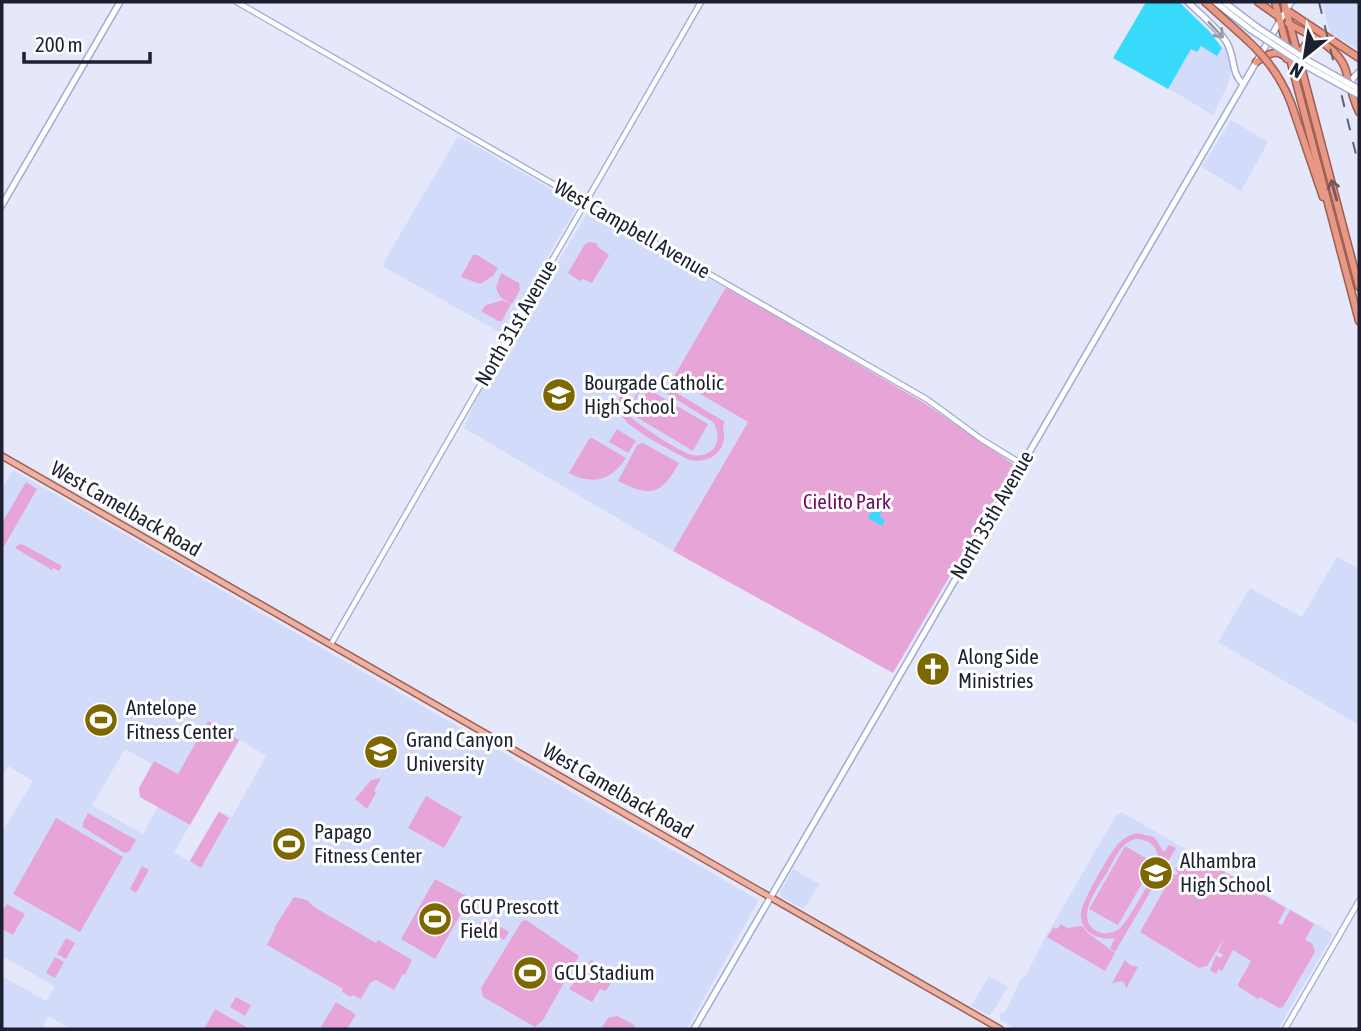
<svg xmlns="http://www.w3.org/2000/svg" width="1361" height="1031" font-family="'Asap Condensed',sans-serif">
<rect width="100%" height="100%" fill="#e4e8fa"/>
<!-- built -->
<g fill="#d3dbfa" fill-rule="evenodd">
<path d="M1322 2H1359V50L1330 33Z"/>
<path d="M1225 45 1231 71 1227 87 1213 115 1168 88 1191 49 1201 46 1217 55Z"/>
<path d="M1231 120 1268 142 1241 191 1202 167Z"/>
<path d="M457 138H462L573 202 577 206 503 334 384 267 385 260Z"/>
<path d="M588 212 620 227 669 256 678 264 726 287 673 378 748 422 673 551 464 428 477 397Z"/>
<path d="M13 470 757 899V903L687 1029H250L215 1009 204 1029H71L48 1016 43 1026 47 1029H2V976L46 1001 55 987 5 957 2 962V832L33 781 8 766 2 777V645L5 639 2 637V489ZM240 740 266 756 232 817 219 811 189 861 174 852ZM125 749 152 764 139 788 140 797 158 807 143 834 92 805Z"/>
<path d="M1337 557 1359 569V725L1218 642 1250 588 1302 617Z"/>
<path d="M1121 812 1332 933 1330 940 1278 1029H1015L1000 1020V1014L1006 1011 1020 980 1025 977 1046 936 1117 814Z"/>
<path d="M793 869 819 884 804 909 781 897 780 893Z"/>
<path d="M989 976 1008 987 992 1013 988 1015 971 1006Z"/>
</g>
<!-- green -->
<g fill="#e7a5d7" fill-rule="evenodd">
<path d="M590 242 597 243 598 247 609 255 592 283 583 279 580 281 568 273 585 244Z"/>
<path d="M473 255H477L498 268 493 276 480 284 461 277Z"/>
<path d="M501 273 519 283 520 290 512 304 500 297 496 288Z"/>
<path d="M726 287 926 404 1013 464V468L893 673 673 551 748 422 673 378Z"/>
<path d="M503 300 511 304 502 321H498L481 311 486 305Z"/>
<path d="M644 373 725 422C721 429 725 431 724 438 722 456 706 463 690 460 676 454 634 431 625 420 619 413 617 403 620 394 625 382 638 383 644 373ZM644 383 654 386 713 422C718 431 720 439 714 448 709 454 700 457 693 455 679 452 643 427 630 417L628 414 629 415 647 385 631 409 643 384 626 411 625 396 632 387Z"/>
<path d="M648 389 708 424 693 451 633 415Z"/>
<path d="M617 429 636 441 628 453 609 442Z"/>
<path d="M592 438 626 458C612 480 592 486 569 473L589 439Z"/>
<path d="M643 443 679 463C661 496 650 497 618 481L637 445Z"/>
<path d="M26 482 37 489 2 550V523Z"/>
<path d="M19 544 24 545 62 566 59 571 53 568 52 570 15 548Z"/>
<path d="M208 721 239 740 190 825 140 797 139 788 154 761 178 774Z"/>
<path d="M381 778 374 791 376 793 367 809 355 799 371 780Z"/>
<path d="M426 796 462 817 444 848 408 828Z"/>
<path d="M219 812 229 818 201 868 190 861Z"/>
<path d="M88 813 136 840 129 852 124 853 83 827V823Z"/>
<path d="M56 818 123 857 80 932 13 894Z"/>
<path d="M1137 833 1154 837 1164 852 1169 845 1176 848 1115 952 1110 948 1115 938C1098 941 1079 932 1081 912 1082 902 1110 852 1118 844 1124 838 1129 835 1137 833ZM1135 839C1150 839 1160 848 1158 863 1154 875 1128 922 1119 929 1113 933 1105 935 1099 932 1072 920 1099 886 1108 871 1115 858 1121 843 1135 839Z"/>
<path d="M1125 846 1154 863 1118 925 1089 909Z"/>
<path d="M1187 850 1286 908 1278 923 1282 925 1290 910 1314 924 1305 940 1312 943 1315 952 1283 1007 1279 1008 1260 997 1258 999 1239 987 1238 984 1251 961 1233 950 1222 971 1219 969 1216 974 1210 970 1216 955 1221 958 1223 955 1218 952 1224 939 1207 966 1199 968 1140 932 1173 874 1176 875 1178 873 1175 870Z"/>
<path d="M142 866 149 870 136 893 130 889Z"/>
<path d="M435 879 470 898 435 959 401 939Z"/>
<path d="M294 897 307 900 314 907 376 943 378 940 412 960 405 975 403 974 394 990 376 980 370 983 361 999 352 995 351 997 342 992 343 989 267 945 275 929 274 928Z"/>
<path d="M7 904 25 914 13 935 2 929V912Z"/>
<path d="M482 920 486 923 488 920 509 932 504 940 478 925Z"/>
<path d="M526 920 579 956 543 1020 535 1027 483 997 481 988 522 921Z"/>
<path d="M1061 924 1067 928 1082 926 1088 933 1115 953 1105 971 1047 937 1054 927 1057 929Z"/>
<path d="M66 938 75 943 66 959 57 954Z"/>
<path d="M55 957 64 962 55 978 46 973Z"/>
<path d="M591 960 616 974 606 991 600 989 592 1002 569 989Z"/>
<path d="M1125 960 1130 965 1138 967 1126 989 1125 984 1122 981 1112 983Z"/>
<path d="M236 997 251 1005 245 1016 230 1007Z"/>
<path d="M336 1002 354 1013 355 1016 347 1029H325L321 1027Z"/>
<path d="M215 1009 250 1029H204Z"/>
<path d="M617 1016 633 1024 636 1029H601L608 1018Z"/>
</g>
<!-- water -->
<g fill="#38dafb">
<path d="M1146 2H1179L1210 32 1222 48 1217 56 1201 46 1197 52 1191 49 1168 89 1113 58Z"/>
<path d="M876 504 883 509 879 516 885 520 882 526 868 518Z"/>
</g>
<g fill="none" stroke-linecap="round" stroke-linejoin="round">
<!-- tertiary casing -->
<g stroke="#a1abd5" stroke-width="7">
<g id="tertiary">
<path d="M237 2 928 400 981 439 1022 464"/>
<path d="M331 644 701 2"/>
<path d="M1285 1029 1359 901"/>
</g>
</g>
<!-- secondary casing -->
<g stroke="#a1abd5" stroke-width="8">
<g id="secondary">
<path d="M1188 2C1201 15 1217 27 1227 43 1235 57 1231 73 1243 84"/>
<path d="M1215 2 1251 30"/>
<path d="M1224 2 1257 27"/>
<path d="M1350 86 1353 78 1359 72"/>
<path d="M2 205 120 2"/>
<path d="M694 1029 1291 2"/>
</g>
</g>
<!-- primary casing -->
<g stroke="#9d5e53" stroke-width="8">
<path id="primary" d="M2 456 1000 1029"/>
</g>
<!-- trunk casing -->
<g stroke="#9d5e53" stroke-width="9">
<g id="trunk">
<path d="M1205 2 1246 39"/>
<path d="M1258 2 1279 17"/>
<path d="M1275 2 1359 321"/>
<path d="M1284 2 1359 287"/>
<path d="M1285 9 1359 58"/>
<path d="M1288 23C1307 34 1337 46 1345 68 1350 83 1352 98 1359 112"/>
<path d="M1301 57V51L1306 44 1318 42"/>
<path d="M1256 62C1267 55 1277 47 1287 59"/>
<path d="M1291 103 1323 197"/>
</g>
</g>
<!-- tertiary -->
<use href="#tertiary" stroke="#fff" stroke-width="4.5"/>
<!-- secondary -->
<use href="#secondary" stroke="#fff" stroke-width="5"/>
<!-- primary -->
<use href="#primary" stroke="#eeb2a3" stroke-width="5"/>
<!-- trunk -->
<use href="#trunk" stroke="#e89884" stroke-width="6"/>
<!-- rail -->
<path stroke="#5f6273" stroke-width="2" stroke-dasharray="12 12" stroke-linecap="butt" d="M1319 2 1359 167"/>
<!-- secondary-bridge casing -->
<g stroke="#a1abd5" stroke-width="8" stroke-linecap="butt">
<g id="secondary-bridge">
<path d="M1257 27 1307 60 1359 89"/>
<path d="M1251 30 1306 66 1359 95"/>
</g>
</g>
<!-- trunk-bridge casing -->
<g stroke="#9d5e53" stroke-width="9" stroke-linecap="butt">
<path id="trunk-bridge" d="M1246 39C1266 57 1281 77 1291 103"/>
</g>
<!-- secondary-bridge -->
<use href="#secondary-bridge" stroke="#fff" stroke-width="5"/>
<!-- trunk-bridge -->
<use href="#trunk-bridge" stroke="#e89884" stroke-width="6"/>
</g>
<!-- one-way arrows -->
<defs><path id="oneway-shaft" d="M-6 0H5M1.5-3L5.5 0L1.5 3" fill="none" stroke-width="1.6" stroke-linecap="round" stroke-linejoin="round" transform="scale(1.75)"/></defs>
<use stroke="#999ba2" href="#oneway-shaft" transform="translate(1216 30) rotate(47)"/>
<use stroke="#785656" href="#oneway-shaft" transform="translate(1334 190) rotate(-105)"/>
<!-- icons -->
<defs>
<g id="school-disc" transform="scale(1.75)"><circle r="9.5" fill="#7d6800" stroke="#fff"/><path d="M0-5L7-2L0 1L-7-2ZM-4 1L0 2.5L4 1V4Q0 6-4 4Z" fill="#fff"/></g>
<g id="church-disc" transform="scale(1.75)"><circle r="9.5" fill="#7d6800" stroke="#fff"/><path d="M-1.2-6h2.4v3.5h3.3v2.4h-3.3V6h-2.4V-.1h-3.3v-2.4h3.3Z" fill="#fff"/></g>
<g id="stadium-disc" transform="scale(1.75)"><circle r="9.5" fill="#7d6800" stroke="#fff"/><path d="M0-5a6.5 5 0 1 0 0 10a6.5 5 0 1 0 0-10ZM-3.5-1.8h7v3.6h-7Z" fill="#fff"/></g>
<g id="university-disc" transform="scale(1.75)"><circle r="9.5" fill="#7d6800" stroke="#fff"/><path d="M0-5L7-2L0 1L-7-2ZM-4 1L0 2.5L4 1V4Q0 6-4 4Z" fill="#fff"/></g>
</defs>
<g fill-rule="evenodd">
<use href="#school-disc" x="559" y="395"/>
<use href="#church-disc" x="933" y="669"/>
<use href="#stadium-disc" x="101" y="720"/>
<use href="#university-disc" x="381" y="752"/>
<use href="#stadium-disc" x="289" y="844"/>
<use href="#school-disc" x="1156" y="873"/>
<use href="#stadium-disc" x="435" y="919"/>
<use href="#stadium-disc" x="530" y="973"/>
</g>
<g text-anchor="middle" stroke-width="6" stroke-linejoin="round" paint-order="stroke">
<!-- street labels -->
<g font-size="21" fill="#1d2030" stroke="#fff">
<text transform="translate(632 229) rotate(30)" y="7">West Campbell Avenue</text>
<text transform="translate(516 323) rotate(-60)" y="7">North 31st Avenue</text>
<text transform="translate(126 509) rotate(30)" y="7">West Camelback Road</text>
<text transform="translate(992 515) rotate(-60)" y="7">North 35th Avenue</text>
<text transform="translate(618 791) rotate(30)" y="7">West Camelback Road</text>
</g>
<!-- poi labels -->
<g font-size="21" fill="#1d2030" stroke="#fff" text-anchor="start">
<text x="584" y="390">Bourgade Catholic<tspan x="584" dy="24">High School</tspan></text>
<text x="958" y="664">Along Side<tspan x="958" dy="24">Ministries</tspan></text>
<text x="126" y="715">Antelope<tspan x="126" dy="24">Fitness Center</tspan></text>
<text x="406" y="747">Grand Canyon<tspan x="406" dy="24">University</tspan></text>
<text x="314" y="839">Papago<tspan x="314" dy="24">Fitness Center</tspan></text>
<text x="1180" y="868">Alhambra<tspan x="1180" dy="24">High School</tspan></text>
<text x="460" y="914">GCU Prescott<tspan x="460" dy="24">Field</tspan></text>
<text x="554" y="980">GCU Stadium</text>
</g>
<!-- park labels -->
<g font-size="21" fill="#700c62" stroke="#fff">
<text x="847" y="509">Cielito Park</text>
</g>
</g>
<!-- border -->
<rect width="1361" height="1031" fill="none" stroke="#1d2030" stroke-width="7"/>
<!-- north arrow -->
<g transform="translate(1305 56) rotate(210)" stroke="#ffffff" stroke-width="5" paint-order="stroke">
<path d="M0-5L12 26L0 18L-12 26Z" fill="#1d2030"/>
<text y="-10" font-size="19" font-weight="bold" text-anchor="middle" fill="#1d2030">N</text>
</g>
<!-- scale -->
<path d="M24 52v10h126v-10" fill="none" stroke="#1d2030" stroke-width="3.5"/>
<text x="35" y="52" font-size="21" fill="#1d2030" stroke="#ffffff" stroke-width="5" paint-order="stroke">200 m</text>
</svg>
